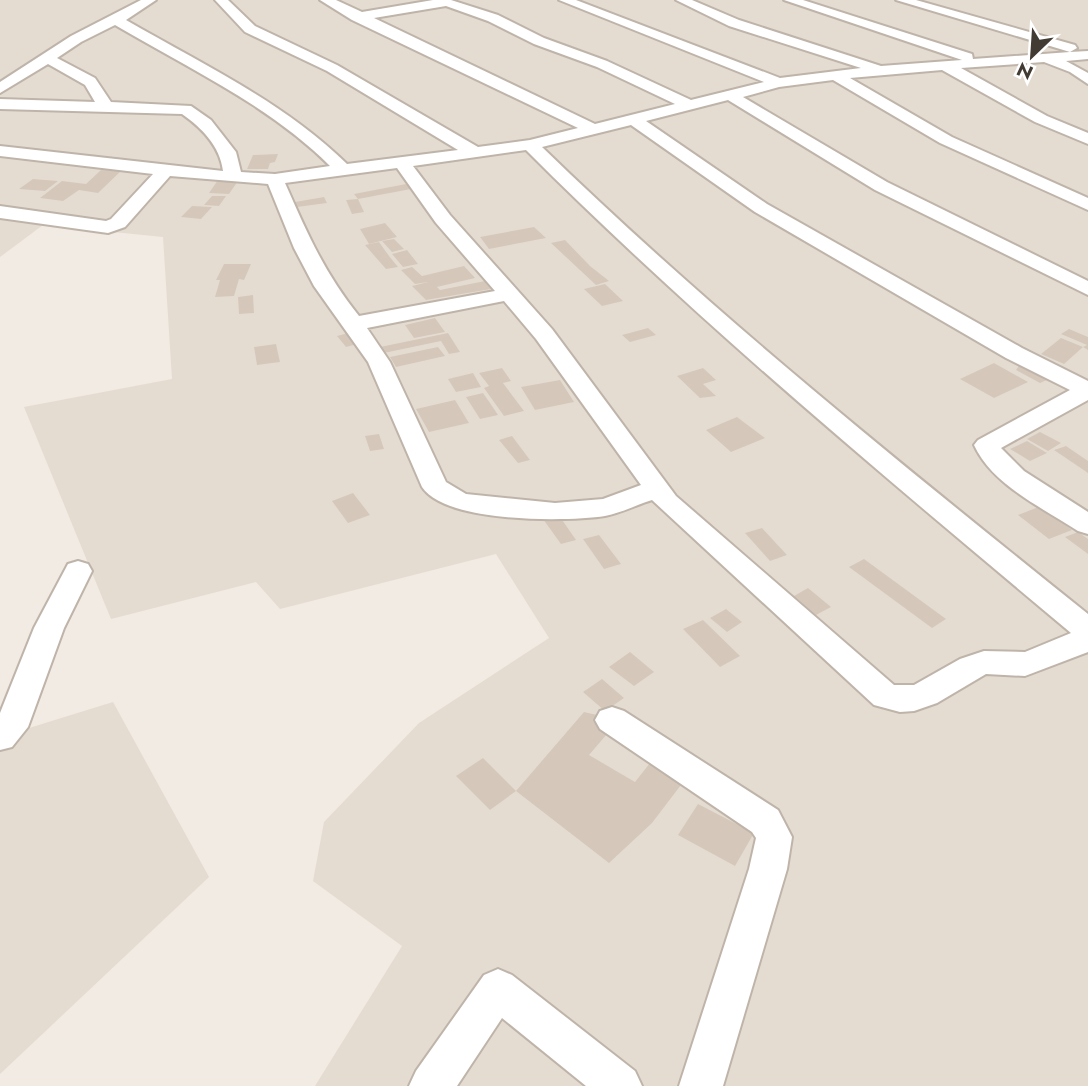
<svg xmlns="http://www.w3.org/2000/svg" width="1088" height="1086" font-family="Jost,sans-serif">
<rect width="100%" height="100%" fill="#f1ebe3"/>
<!-- residential -->
<g fill="#e5dcd1">
<path d="M0 0H1088V1086H315L402 946 313 881 324 822 419 723 549 638 496 554 280 609 256 582 111 619 24 407 172 379 163 237 43 225 0 257Z"/>
<path d="M113 702 209 877 0 1074V737Z"/>
</g>
<!-- building -->
<g fill="#d5c8bb">
<path d="M278 154 275 162 270 163 268 169H247L253 155Z"/>
<path d="M101 170 121 171 98 193 79 190 63 201 40 198 62 181 86 184Z"/>
<path d="M33 179 58 181 45 191 19 189Z"/>
<path d="M218 180 238 181 229 194 209 193Z"/>
<path d="M406 184 411 189 358 199 354 194Z"/>
<path d="M212 196H226L219 206 204 205Z"/>
<path d="M324 197 327 203 297 207 295 202Z"/>
<path d="M358 199 364 212 352 214 346 200Z"/>
<path d="M192 206 212 207 201 219 181 217Z"/>
<path d="M385 223 397 237 369 244 360 229Z"/>
<path d="M534 227 546 238 489 249 480 237Z"/>
<path d="M394 239 404 249 392 252 382 241Z"/>
<path d="M565 240 590 266 609 281 596 285 551 243Z"/>
<path d="M379 242 389 256 398 267 386 269 365 245Z"/>
<path d="M407 250 418 264 403 267 392 254Z"/>
<path d="M224 264H251L244 280 239 279 234 296 215 297 220 280H216Z"/>
<path d="M464 266 475 278 437 287 440 290 485 281 491 289 426 300 412 286 428 282 415 284 401 270 412 267 422 276Z"/>
<path d="M605 284 623 301 602 306 584 289Z"/>
<path d="M253 295 254 313 239 314 238 297Z"/>
<path d="M435 318 445 332 414 338 405 325Z"/>
<path d="M648 328 656 335 630 342 622 335Z"/>
<path d="M1069 329 1088 337V350L1083 347 1064 364 1041 354 1061 338 1083 347 1087 345 1061 334Z"/>
<path d="M352 332 361 343 346 347 337 336Z"/>
<path d="M448 333 460 352 449 354 441 341 384 353 380 347Z"/>
<path d="M276 344 280 362 257 365 254 347Z"/>
<path d="M438 347 445 356 396 367 390 357Z"/>
<path d="M994 363 1028 382 994 398 960 379Z"/>
<path d="M1021 363 1049 379 1040 383 1016 370Z"/>
<path d="M502 368 511 381 503 383 524 411 504 416 484 388 489 386 479 373Z"/>
<path d="M703 368 716 380 703 384 716 396 700 398 677 376Z"/>
<path d="M473 373 481 387 456 392 448 379Z"/>
<path d="M560 380 574 402 535 410 521 387Z"/>
<path d="M483 393 490 403 498 415 480 419 466 397Z"/>
<path d="M455 400 469 423 429 432 416 409Z"/>
<path d="M737 417 765 438 731 452 706 430Z"/>
<path d="M1040 432 1061 443 1048 451 1027 439Z"/>
<path d="M379 434 384 449 370 451 365 436Z"/>
<path d="M512 436 530 460 518 463 499 440Z"/>
<path d="M1027 441 1047 453 1030 461 1010 449Z"/>
<path d="M1066 446 1088 461V473L1054 450Z"/>
<path d="M353 493 370 515 348 523 332 501Z"/>
<path d="M1041 506 1072 530 1049 539 1018 515Z"/>
<path d="M558 514 576 540 561 544 543 519Z"/>
<path d="M762 528 787 555 770 561 745 533Z"/>
<path d="M1078 532 1088 539V554L1065 537Z"/>
<path d="M599 535 621 564 604 569 583 539Z"/>
<path d="M864 559 946 619 932 628 849 567Z"/>
<path d="M808 588 831 607 816 615 794 596Z"/>
<path d="M726 609 742 622 727 632 710 618Z"/>
<path d="M703 620 740 656 720 667 683 629Z"/>
<path d="M630 652 654 672 634 686 609 667Z"/>
<path d="M602 679 624 698 605 711 583 692Z"/>
<path d="M584 712 619 720 589 755 635 782 654 758 687 777 652 823 609 863 516 791Z"/>
<path d="M483 758 516 791 490 810 456 776Z"/>
<path d="M698 804 754 833 735 866 678 835Z"/>
</g>
<g fill="none" stroke-linecap="round" stroke-linejoin="round">
<!-- minor casing -->
<g stroke="#bfb4a9" stroke-width="4">
<g id="minor">
<path d="M141 0H156L126 20C202 64 284 102 347 164L458 150 327 71 245 32 215 0H228L255 26 337 65 478 147 530 140 578 128 352 20 320 0H336L362 12 433 0H451L498 15 544 38 607 61 691 100 764 82 559 0H576L780 78 861 68 729 26 676 0H692L739 20 881 66 962 60 784 0H803L972 54 973 59 1070 52 896 0H916L1075 45 1077 48 1070 52 1088 51V59L1066 61 1088 73V84L1070 72 1044 62 961 68 1047 116 1088 133V144L1035 122 942 70 850 78 952 137 1088 198V210L940 143 833 80 779 87 743 97 887 182 1088 281V295L875 190 728 100 646 121 767 204 1022 348 1088 381V400L1001 448 1024 471 1088 512V534L1078 531C1043 508 992 485 974 445L978 440 1070 390 1006 358 755 212 631 125 542 147C714 314 901 464 1088 614V652L1025 676 986 674 937 703 914 711 900 712 874 705 652 500C636 505 621 513 605 516 566 522 445 523 422 487L368 362 314 286 294 248 268 184 170 176 125 227 108 233 0 218V206L106 221 111 219 153 174 0 156V146L223 171C220 146 202 128 182 114L0 109V99L95 102 85 85 48 64 0 93V82L71 36ZM446 6 488 21 534 44 597 67 675 104 595 124 374 18ZM115 25C188 68 270 106 330 166L275 174 241 172 236 152 211 120 191 106 111 102 95 78 57 58 81 42ZM526 150C698 322 885 477 1071 633L1025 652 984 651 960 659 914 685H894L676 496 552 329 450 215 413 166ZM397 168 436 223 495 291 359 316C324 272 308 235 285 183ZM504 301 536 339 641 485 603 499 555 503 466 494 446 482 390 362 367 328Z"/>
<path d="M78 561 88 564 92 571 64 628 28 727 12 747 0 750V713L34 628 68 564Z"/>
<path d="M612 707 624 711 778 810 792 837 787 869 723 1086H679L749 869 756 838 752 832 600 729 595 720 600 711Z"/>
<path d="M498 969 512 975 635 1071 642 1086H586L502 1018 457 1086H409L416 1071 484 975Z"/>
</g>
</g>
<!-- minor -->
<use href="#minor" fill="#fff" fill-rule="evenodd"/>
</g>
<!-- north arrow -->
<g transform="translate(1032 56) rotate(205)" stroke="#ffffff" stroke-width="5" paint-order="stroke">
<path d="M0-5L12 26L0 18L-12 26Z" fill="#423b33"/>
<text y="-10" font-size="19" font-weight="bold" text-anchor="middle" fill="#423b33">N</text>
</g>
</svg>
